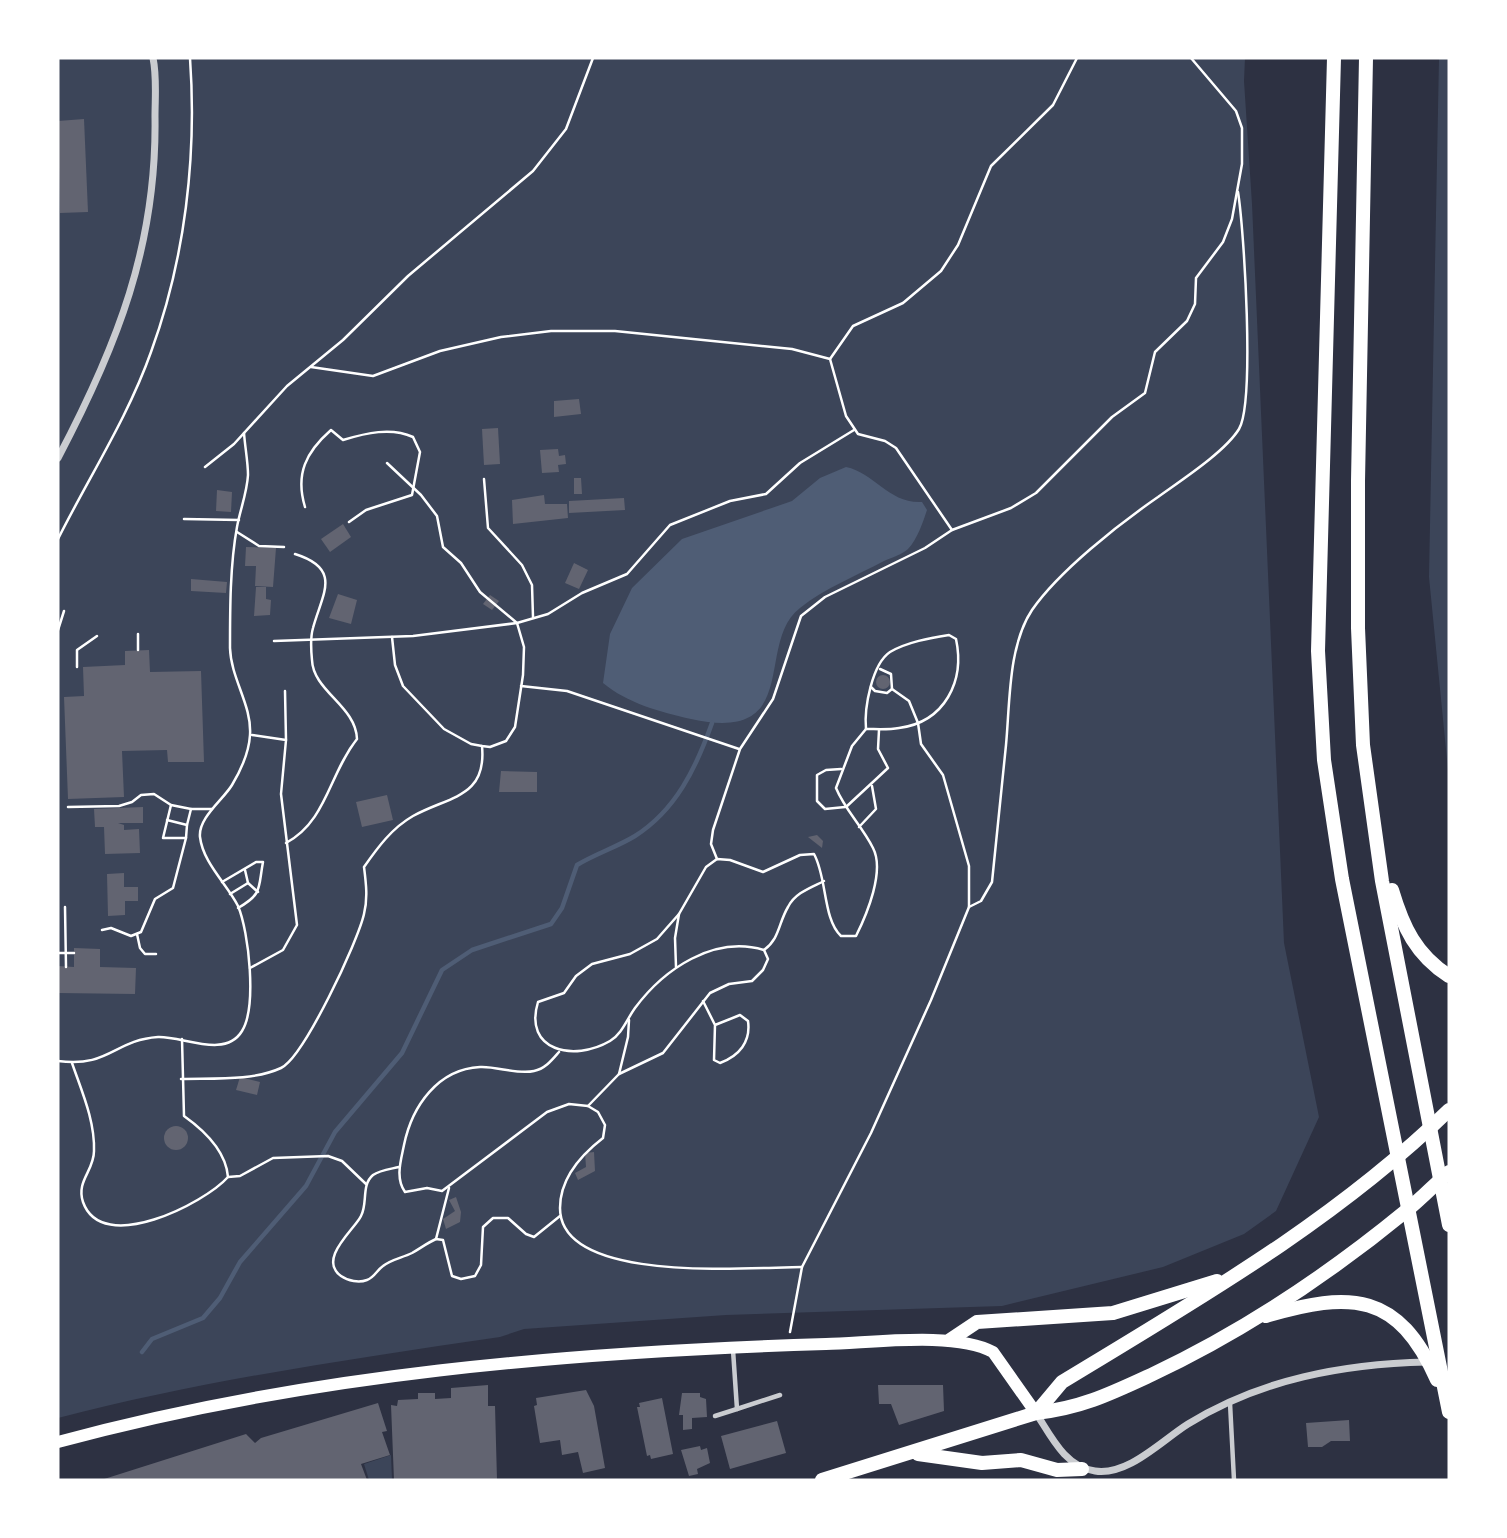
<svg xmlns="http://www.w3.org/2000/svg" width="1507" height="1538" font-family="'Sofia Sans Condensed',sans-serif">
<rect width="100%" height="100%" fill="#2d3142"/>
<!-- green -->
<g fill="#3c4559">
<path d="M58 58H1245L1244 81 1252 204 1284 943 1319 1117 1276 1211 1244 1234 1163 1267 1002 1306 726 1315 524 1329 500 1337C351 1359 203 1380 58 1418Z"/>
<path d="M1439 58H1449V780L1429 577Z"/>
<path d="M391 1455 392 1480H369L364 1464Z"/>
</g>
<!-- water -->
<path fill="#4f5d75" d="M846 467C875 473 889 504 922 502L927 510C923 522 917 540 908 549 903 554 891 558 884 561 856 576 825 588 800 608 754 643 804 744 691 719 660 712 627 703 603 683L610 634 632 588 682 539 792 501 820 478Z"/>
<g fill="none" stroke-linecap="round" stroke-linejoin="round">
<!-- stream -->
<path stroke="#4f5d75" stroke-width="4.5" d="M142 1352 152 1339 203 1318 220 1298 240 1262 306 1186 335 1132 402 1053 442 970 472 950 551 924 562 908 577 865C595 854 617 847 635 836 676 810 696 768 712 723"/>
</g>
<!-- building -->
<g fill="#626471">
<path d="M84 119 88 212 60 213 58 121Z"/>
<path d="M579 399 581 414 554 417V401Z"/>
<path d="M498 428 500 464 484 465 482 429Z"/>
<path d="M558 449 559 456 565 455 566 464 558 465 559 472 542 473 540 450Z"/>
<path d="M574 478H581L582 494H574Z"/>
<path d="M217 490 232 492 231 512 216 511Z"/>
<path d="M544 495 545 504H567L568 518 513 524 512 500Z"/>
<path d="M624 498 625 510 569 513V501Z"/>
<path d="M343 524 351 537 330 552 321 539Z"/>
<path d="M246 547 276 548 273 587 255 586 256 566H245Z"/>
<path d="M574 563 588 570 579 589 565 583Z"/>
<path d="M191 579 227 582 226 593 191 591Z"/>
<path d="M256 587H266V599L271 600 270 615 254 616Z"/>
<path d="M338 594 357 600 351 624 329 618Z"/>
<path d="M490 595 499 601 492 610 483 604Z"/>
<path d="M149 650 150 672 201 671 204 762H168L167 750 122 751 124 797 68 799 64 697 84 696 83 667 125 665V651Z"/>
<circle cx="883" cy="682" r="7"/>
<path d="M501 771 537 772V792H499Z"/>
<path d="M387 795 393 820 362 827 356 802Z"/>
<path d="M143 807V823H118L124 825V830L139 829 140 853 105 854 104 827H95L94 809Z"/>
<path d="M817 835 823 841 822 848 808 837Z"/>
<path d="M124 873V887H138V901H125V915L108 916 107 874Z"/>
<path d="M74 948 100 949V967L136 968 135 994 58 993V966L74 967Z"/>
<path d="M240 1077 260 1082 257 1095 236 1090Z"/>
<circle cx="176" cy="1138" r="12"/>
<path d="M594 1152 595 1171 578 1180 575 1173 586 1167 585 1153Z"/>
<path d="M456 1197 461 1212 460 1222 446 1229 443 1219 455 1211 449 1200Z"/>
<path d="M488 1385V1406H495L497 1480H394L391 1405 397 1406 398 1400 418 1399V1393H435V1399L451 1398V1388Z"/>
<path d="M878 1385H943L944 1411 899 1425 891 1404H879Z"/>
<path d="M586 1390 594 1406 605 1468 583 1473 578 1452 562 1455 560 1440 540 1443 534 1406 537 1405 536 1398Z"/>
<path d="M682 1393H700V1397L706 1399 707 1417 692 1418V1429L683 1430V1415H679Z"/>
<path d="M662 1398 673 1454 651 1459 650 1455 647 1456 637 1407H640L639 1403Z"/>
<path d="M378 1403 387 1431 382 1432 390 1455 361 1464 367 1480H101L246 1434 255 1443 261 1438Z"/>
<path d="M1349 1420 1350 1441H1331L1322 1447H1308L1306 1423Z"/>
<path d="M777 1421 786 1453 730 1469 721 1436Z"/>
<path d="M700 1446 701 1450 707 1448 710 1463 697 1469 698 1474 689 1476 681 1450Z"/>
</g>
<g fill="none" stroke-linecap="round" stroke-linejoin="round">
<!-- path -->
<g stroke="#fff" stroke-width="2.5">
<path d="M830 359 853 326 903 303 941 271 958 245 991 166 1053 105 1077 58"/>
<path d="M311 367 373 376 440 351 501 337 551 331H615L792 349 830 359 846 416 858 434 885 441 896 448 952 530 925 548 825 597 801 616 773 699 740 749 713 830 711 844 717 859"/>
<path d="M387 463 421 495 437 516 443 547 461 563 480 592 517 623 524 647 523 675 515 727 506 741 490 747 482 746 471 744 444 729 403 686 395 665 392 637"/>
<path d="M205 467 234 444 287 386 343 340 408 276 533 171 566 129 593 58"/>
<path d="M484 479 488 528 522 565 532 585 533 617"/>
<path d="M305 507C295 474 306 452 331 430L343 440C366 433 391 427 413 437L420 452 412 495 366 510 349 522"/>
<path d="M184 519 239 520"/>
<path d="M952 530 1011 508 1036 493 1112 417 1145 393 1155 352 1187 321 1195 304 1196 278 1223 242 1232 219 1242 164V128L1236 111 1191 58"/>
<path d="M237 532 259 546 284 547"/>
<path d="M58 539C89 477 128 417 151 352 185 259 197 157 190 58"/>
<path d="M58 630 64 611"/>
<path d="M138 634V650"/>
<path d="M949 635 956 639C965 681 945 722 899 728 888 730 876 729 866 729 864 708 872 664 890 652 907 642 930 638 949 635Z"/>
<path d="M274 641 413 636 517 623 548 614 582 593 627 574 670 525 730 501 766 494 800 463 854 430"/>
<path d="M77 667V650L97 636"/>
<path d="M521 686 567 691 739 749"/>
<path d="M871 687 875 691 887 693 892 689 891 674 880 669"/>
<path d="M285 691 286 740"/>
<path d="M841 769 826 770 817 775V801L825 809 845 807"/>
<path d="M68 807 119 806 132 802 141 795 154 794 171 805 191 809H212"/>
<path d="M846 807 888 768 878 749 879 730"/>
<path d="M167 820 187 825 186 838"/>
<path d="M187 825 191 809"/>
<path d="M859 827 876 809 872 786"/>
<path d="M286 843C327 821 329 774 357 739 356 706 313 691 312 660 311 650 310 638 313 628 322 594 343 569 295 554"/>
<path d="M245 870 248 883"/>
<path d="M222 882 256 862H263C258 888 263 894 238 908"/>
<path d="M230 894 248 883 258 892"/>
<path d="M65 907 66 967"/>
<path d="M969 907 981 901 992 882C997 836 1001 790 1006 745 1010 703 1008 646 1032 610 1059 571 1119 524 1158 497 1180 481 1225 452 1239 429 1255 402 1244 229 1238 192"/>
<path d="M102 930 111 928 131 936 141 932 155 899 173 888 186 838H163L171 805"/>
<path d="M137 934 140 948 145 954H156"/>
<path d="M764 950C780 938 778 924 788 907 795 893 810 888 824 881"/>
<path d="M58 953H74"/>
<path d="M676 967 675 938 679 914"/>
<path d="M250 968 283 950 297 925 281 794 286 740 252 735"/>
<path d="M703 1001 715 1025 714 1060 720 1063C739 1056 751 1042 748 1021L740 1015 715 1025"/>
<path d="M559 1052C552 1060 545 1069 534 1071 517 1075 497 1066 480 1067 438 1069 412 1106 404 1145 401 1160 395 1178 405 1192L427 1188 442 1191 547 1112 569 1104 588 1106 598 1112 605 1125 603 1138C581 1155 560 1179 560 1208 560 1285 752 1267 802 1267"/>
<path d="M58 1061C109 1068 114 1040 158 1037 183 1036 225 1059 242 1031 257 1007 249 932 238 906 227 884 203 863 200 837 198 818 223 800 232 785 241 770 249 752 250 735 252 705 231 679 230 648 230 609 230 565 237 527 240 510 247 493 248 475 248 462 245 447 244 433"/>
<path d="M72 1063C82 1092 95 1121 94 1151 94 1171 76 1181 83 1202 102 1256 205 1203 228 1177 226 1151 205 1131 184 1116L182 1039"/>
<path d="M619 1074 628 1037 629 1020"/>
<path d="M181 1079C212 1078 253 1081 281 1068 304 1057 358 941 364 914 368 898 366 883 364 867 378 847 392 828 413 816 449 796 487 798 482 746"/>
<path d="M588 1106 619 1074 663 1053 710 993 729 984 752 981 763 970 768 959 764 950C714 935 664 969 635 1008 627 1019 622 1034 610 1041 574 1062 523 1051 538 1002L564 993 576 976 592 964 630 954 657 939 679 914 706 867 717 859 730 860 763 872 800 855 814 854C827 877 823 920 841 936H856C867 914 885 871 873 848 862 826 845 810 836 788L852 746 866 729"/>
<path d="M399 1167C391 1169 380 1170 373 1175 361 1185 368 1203 361 1216 355 1229 317 1259 341 1276 348 1281 359 1283 367 1280 374 1278 377 1270 383 1266 392 1259 402 1258 412 1253 421 1248 427 1243 436 1239L443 1240 452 1276 461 1279 475 1276 481 1265 483 1227 493 1218H508L526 1234 534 1237 560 1216"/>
<path d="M228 1177 240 1176 273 1158 328 1156 342 1161 366 1184"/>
<path d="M436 1239 449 1188"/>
<path d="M790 1332 802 1267 871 1133 931 1000 969 907V866L943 775 921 744 918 723 909 701 892 689"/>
</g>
<!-- service -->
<g stroke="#caccd0" stroke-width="4.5">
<path d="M733 1350 737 1409 780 1395"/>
<path d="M1230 1403 1234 1480"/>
<path d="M715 1416 737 1409"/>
</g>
<!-- minor -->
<g stroke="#caccd0" stroke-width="7">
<path d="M58 458C117 346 157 245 155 117 155 97 157 77 153 58"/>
<path d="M1036 1413C1051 1436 1065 1467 1095 1471 1128 1476 1161 1441 1188 1424 1261 1379 1343 1364 1427 1362"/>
</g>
<!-- secondary -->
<path stroke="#fff" stroke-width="12" d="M58 1442C308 1374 568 1352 826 1344 871 1343 955 1331 993 1352L1036 1413"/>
<!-- primary -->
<g stroke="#fff" stroke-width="14">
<path d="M1334 58 1318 651 1324 760 1342 879 1449 1412"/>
<path d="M1366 58 1358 481V628L1363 745 1382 881 1449 1225"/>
<path d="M1392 890C1403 927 1416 955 1449 976"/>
<path d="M1266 1316C1351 1291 1398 1292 1437 1380"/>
<path d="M950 1340 977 1322 1113 1313 1217 1281"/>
<path d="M1036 1413 1062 1382C1197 1300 1335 1221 1449 1110"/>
<path d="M918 1454 982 1463 1021 1460 1057 1470 1082 1469"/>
<path d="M822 1480 1036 1413C1081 1408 1110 1394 1151 1375 1242 1332 1328 1275 1406 1211 1421 1199 1434 1185 1449 1172"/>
</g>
</g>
<!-- border -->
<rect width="1507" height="1538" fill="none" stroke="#ffffff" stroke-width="119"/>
</svg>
